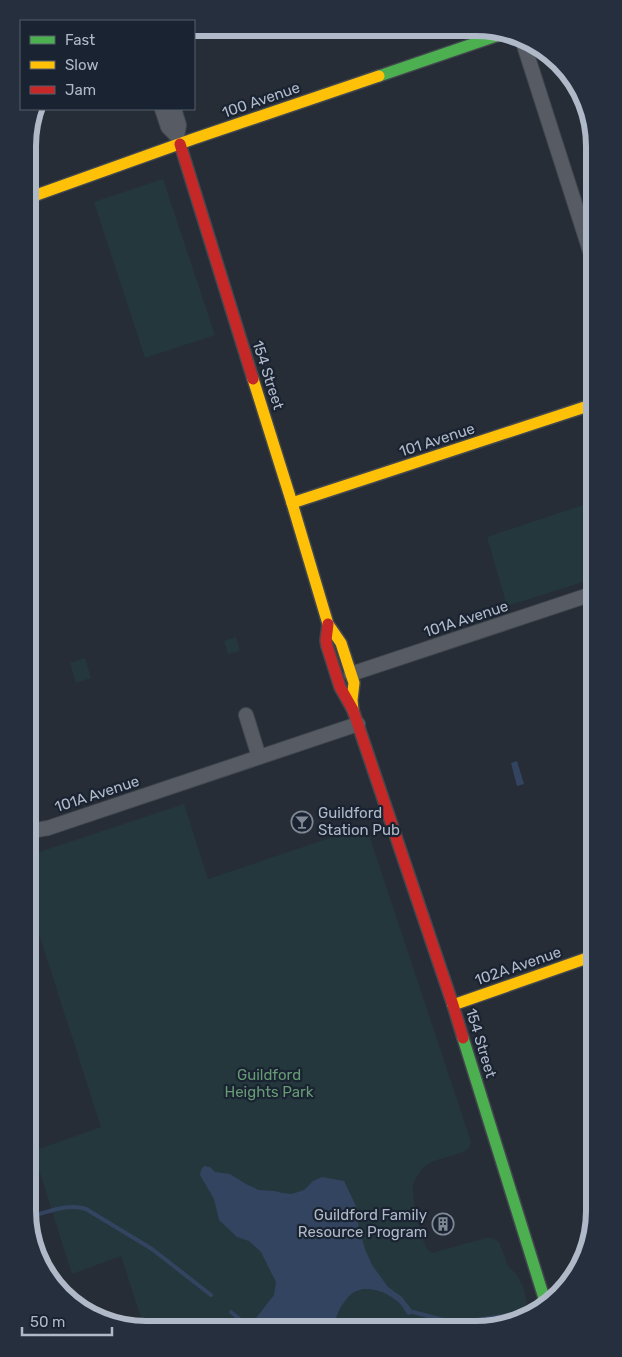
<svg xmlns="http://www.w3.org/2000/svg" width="622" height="1357" font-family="Rubik,sans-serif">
<rect width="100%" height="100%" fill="#272d36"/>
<!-- green -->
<g fill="#24373c">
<path d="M163 179 215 335 145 358 94 202Z"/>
<path d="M592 502V579L507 606 487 537Z"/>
<path d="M236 637 240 651 228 654 224 641Z"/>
<path d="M85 658 91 678 76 683 70 663Z"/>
<path d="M184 804 208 879 366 826 470 1139C471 1145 470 1148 465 1151 452 1157 433 1158 422 1169 418 1174 414 1180 413 1186 412 1200 420 1235 426 1247 428 1250 429 1251 432 1253L482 1239C489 1237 493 1237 499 1242L508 1266 517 1275 524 1289 528 1312 507 1325 144 1327 121 1256 72 1274 33 1151 101 1127 30 906V855Z"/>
</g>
<!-- water -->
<g fill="#334460">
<path d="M517 761 524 784 517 786 511 763Z"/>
<path d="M204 1166 210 1167 215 1172 230 1174 246 1184 259 1190 275 1191 282 1193 292 1194 304 1190 313 1181 322 1177 344 1181 356 1206 359 1228 365 1249 372 1265 388 1287 402 1297 412 1310V1314L408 1315C405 1311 402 1305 398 1302 386 1291 364 1283 350 1295 348 1297 345 1301 343 1304 339 1309 334 1320 336 1326L247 1327 256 1318 274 1295 276 1282 261 1252 249 1241 237 1237 219 1220 214 1199 200 1175 201 1170Z"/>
</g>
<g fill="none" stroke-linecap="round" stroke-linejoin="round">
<!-- stream -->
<g stroke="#334460" stroke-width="4">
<path d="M32 1216C49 1212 68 1203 86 1209L152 1249 211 1295"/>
<path d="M231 1312 248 1326"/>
<path d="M413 1312 455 1323 469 1321"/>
<path d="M482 1319 516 1314"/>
</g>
<!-- street casing -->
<g stroke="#43484f" stroke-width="16">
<g id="street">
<path d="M523 42 591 254"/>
<path d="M162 109 168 127 177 136 180 144"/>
<path d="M174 109 179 125 177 136"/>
<path d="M351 674 592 594"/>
<path d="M246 715 259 757"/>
<path d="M30 831 48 828 358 724"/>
</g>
</g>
<!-- fast casing -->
<g stroke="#43484f" stroke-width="14">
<g id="fast">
<path d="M379 76 505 33"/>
<path d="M463 1038 545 1301"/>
</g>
</g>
<!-- slow casing -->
<g stroke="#43484f" stroke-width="14">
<g id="slow">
<path d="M28 198 193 139 379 76"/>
<path d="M253 379 292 503 328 624 341 643 354 683 352 700 353 710"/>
<path d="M292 503 591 405"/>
<path d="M453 1005 593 956"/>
</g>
</g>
<!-- jam casing -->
<g stroke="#43484f" stroke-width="14">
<g id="jam">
<path d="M180 144 253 379"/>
<path d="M328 624 326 640 327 646 340 687 353 710 453 1005 463 1038"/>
</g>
</g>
<!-- street -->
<use href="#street" stroke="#575c64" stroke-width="14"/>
<!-- fast -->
<use href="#fast" stroke="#4caf50" stroke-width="11"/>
<!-- slow -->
<use href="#slow" stroke="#ffc107" stroke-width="11"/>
<!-- jam -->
<use href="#jam" stroke="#c62828" stroke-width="11"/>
</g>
<!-- icons -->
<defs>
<g id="bar-ring" transform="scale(1.125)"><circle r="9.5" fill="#1a2331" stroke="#808895" stroke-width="1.5"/><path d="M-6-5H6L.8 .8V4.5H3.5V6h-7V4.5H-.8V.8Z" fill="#808895"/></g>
<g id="building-ring" transform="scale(1.125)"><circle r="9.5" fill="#1a2331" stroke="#808895" stroke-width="1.5"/><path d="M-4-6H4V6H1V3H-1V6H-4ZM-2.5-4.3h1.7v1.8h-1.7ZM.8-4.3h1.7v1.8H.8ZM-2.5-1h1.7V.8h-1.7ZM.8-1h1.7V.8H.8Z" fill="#808895"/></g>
</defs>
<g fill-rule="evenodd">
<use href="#bar-ring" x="302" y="822"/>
<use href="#building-ring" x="443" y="1224"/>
</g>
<g text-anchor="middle" stroke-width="4.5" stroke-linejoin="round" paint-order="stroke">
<!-- street labels -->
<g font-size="15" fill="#b0b9c8" stroke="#1a2331">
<text transform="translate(261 100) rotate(-19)" y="5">100 Avenue</text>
<text transform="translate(268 375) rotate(72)" y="5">154 Street</text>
<text transform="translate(437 440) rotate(-18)" y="5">101 Avenue</text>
<text transform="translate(466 619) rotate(-18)" y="5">101A Avenue</text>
<text transform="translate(97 794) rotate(-18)" y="5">101A Avenue</text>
<text transform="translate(518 966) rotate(-19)" y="5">102A Avenue</text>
<text transform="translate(481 1043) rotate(73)" y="5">154 Street</text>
</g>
<!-- poi labels -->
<g font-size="15" fill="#b0b9c8" stroke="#1a2331" text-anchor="start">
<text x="318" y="818">Guildford<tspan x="318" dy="17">Station Pub</tspan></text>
<text x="427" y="1220" text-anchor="end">Guildford Family<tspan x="427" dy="17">Resource Program</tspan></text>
</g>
<!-- park labels -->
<g font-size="15" fill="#669a74" stroke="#1a2331">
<text x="269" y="1080">Guildford<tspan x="269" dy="17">Heights Park</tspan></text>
</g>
</g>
<!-- crop -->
<path d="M0 0H622V1357H0ZM146 36H476A110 110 0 0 1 586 146V1211A110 110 0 0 1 476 1321H146A110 110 0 0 1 36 1211V146A110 110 0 0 1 146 36Z" fill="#262f3d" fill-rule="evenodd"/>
<path fill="none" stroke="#b0b9c8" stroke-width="6" d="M146 36H476A110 110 0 0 1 586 146V1211A110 110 0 0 1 476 1321H146A110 110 0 0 1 36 1211V146A110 110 0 0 1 146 36Z"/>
<!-- legend -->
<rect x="20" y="20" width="175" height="90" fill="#1a2331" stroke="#565f6d"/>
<rect x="30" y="36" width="25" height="8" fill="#4caf50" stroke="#565f6d"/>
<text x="65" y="45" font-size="15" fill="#b0b9c8">Fast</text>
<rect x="30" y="61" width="25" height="8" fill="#ffc107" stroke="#565f6d"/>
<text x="65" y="70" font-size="15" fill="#b0b9c8">Slow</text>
<rect x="30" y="86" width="25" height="8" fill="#c62828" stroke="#565f6d"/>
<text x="65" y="95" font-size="15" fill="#b0b9c8">Jam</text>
<!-- scale -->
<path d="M22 1327v8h90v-8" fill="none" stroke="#b0b9c8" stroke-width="2.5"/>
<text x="30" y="1327" font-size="15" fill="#b0b9c8" stroke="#1a2331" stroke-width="4" paint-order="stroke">50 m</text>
</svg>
